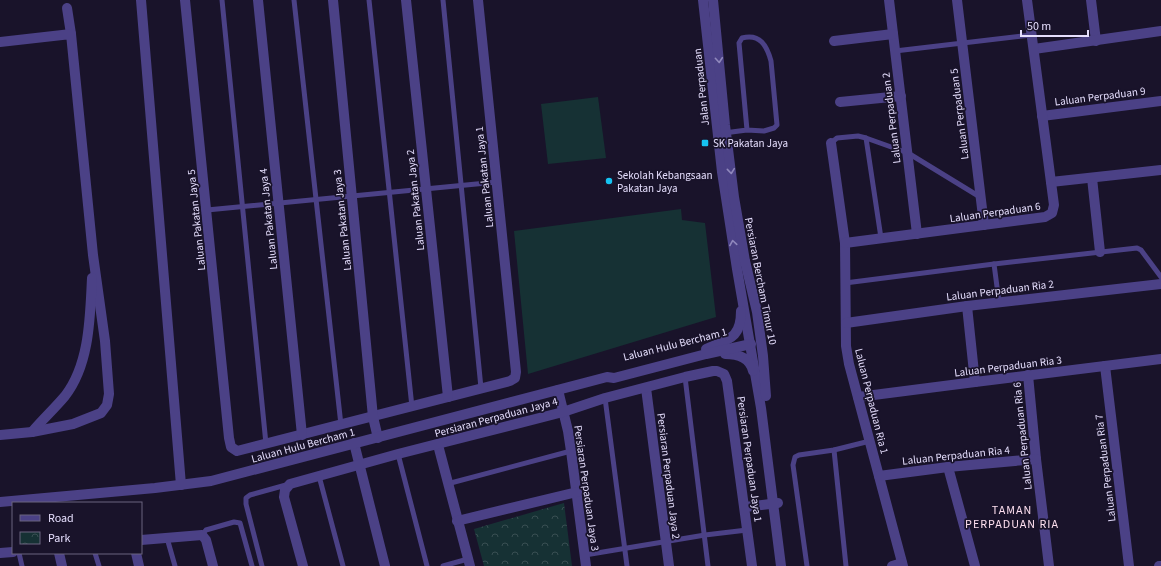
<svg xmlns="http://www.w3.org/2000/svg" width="1161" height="566" font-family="'Source Sans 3',sans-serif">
<defs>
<pattern id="park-crowns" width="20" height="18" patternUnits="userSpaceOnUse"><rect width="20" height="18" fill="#163134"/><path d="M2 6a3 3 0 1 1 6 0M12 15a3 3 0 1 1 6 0" fill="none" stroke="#384e52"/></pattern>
</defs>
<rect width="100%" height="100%" fill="#19132a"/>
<!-- green -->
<g fill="#163134">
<path d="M598 97 606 158 548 164 541 104Z"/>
<path d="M681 209 682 220 705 223 716 317 528 374 514 231Z"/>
</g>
<!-- park -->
<path fill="url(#park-crowns)" d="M564 503 572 566H484L474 529Z"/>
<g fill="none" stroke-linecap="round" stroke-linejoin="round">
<!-- service -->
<g stroke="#4b4186" stroke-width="5">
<path d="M222 0 266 444"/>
<path d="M294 0 341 425"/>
<path d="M369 0 412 407"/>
<path d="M443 0 481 388"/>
<path d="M895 51 1031 35"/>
<path d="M724 133 747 130 764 131 774 128 777 125 771 61C767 46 760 33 742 38L739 43 747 130"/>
<path d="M866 138 881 238"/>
<path d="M831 143 837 138 858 136 866 138 908 153 980 197"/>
<path d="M207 210 497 182"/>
<path d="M994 264 999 302"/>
<path d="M845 283 994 264 1137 248 1141 250 1161 277"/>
<path d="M685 377 708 566"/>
<path d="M605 398 627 566"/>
<path d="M834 450 846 566"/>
<path d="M398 454 427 566"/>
<path d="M319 476 343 566"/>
<path d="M447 484 571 451"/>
<path d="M202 535 206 530 234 522 240 523 252 566"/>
<path d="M167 538 175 566"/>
<path d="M19 553 22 566"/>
<path d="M95 553 99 566"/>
<path d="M585 555 705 535 747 530"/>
<path d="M262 566 246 504V498L250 495 286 485"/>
<path d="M443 566 468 559"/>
<path d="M807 566 793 465 795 457 799 455 834 450 870 441"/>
</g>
<!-- minor -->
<g stroke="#4b4186" stroke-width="10">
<path d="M141 0 181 485"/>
<path d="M185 0 229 438 231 447 237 451 510 381 515 378 516 372 478 0"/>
<path d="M258 0 302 435"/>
<path d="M333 0 373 417 378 438"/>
<path d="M406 0 448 397"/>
<path d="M889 0 917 234"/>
<path d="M957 0 984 225"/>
<path d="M1091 0 1096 41"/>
<path d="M67 8 71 34"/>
<path d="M834 41 893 34"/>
<path d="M0 42 71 34 93 255 105 341 109 394 107 405 101 413 73 424 32 432 0 435"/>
<path d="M1034 49 1161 31"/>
<path d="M840 102 901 96"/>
<path d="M1042 116 1161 101"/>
<path d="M831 143 845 243 846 346 849 364 903 566"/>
<path d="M1092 178 1100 252"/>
<path d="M1051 182 1161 170"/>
<path d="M845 243 1045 217 1052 213 1054 205 1027 0"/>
<path d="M967 306 975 382"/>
<path d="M846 323 967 306 1161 284"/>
<path d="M1105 366 1129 566"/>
<path d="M1028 375 1036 459 1049 566"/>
<path d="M646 388 669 566"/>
<path d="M558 390 568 431 571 451 586 566"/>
<path d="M858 397 975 382 1161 359"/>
<path d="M32 432C42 420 55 408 65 396 90 364 90 316 92 278"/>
<path d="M354 443 385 566"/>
<path d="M438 445 470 566"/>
<path d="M948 467 975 566"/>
<path d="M879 476 948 467 1036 459"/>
<path d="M745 507 778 503"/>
<path d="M457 521 577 492"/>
<path d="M141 540 202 535 206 540 213 566"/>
<path d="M0 553 13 552"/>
<path d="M59 553 62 566"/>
<path d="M136 553 139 566"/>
<path d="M303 566 284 497 285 490 290 484 398 454 563 412 605 398 685 377 713 371H717L724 374 727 381 752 566"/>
<path d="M892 566 902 563"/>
<path d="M1159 566H1161"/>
</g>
<!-- tertiary -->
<g stroke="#4b4186" stroke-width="10">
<path d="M703 0 722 172 737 269 761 408 781 566"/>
<path d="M713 0 725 125 734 197 745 261 757 312 763 356 766 396"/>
<path d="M706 349C728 339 741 339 741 311"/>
<path d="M725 354C737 354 750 357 753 371"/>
<path d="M0 502 155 488 211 481 607 377 614 378 706 354 751 344"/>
</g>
</g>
<!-- one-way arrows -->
<defs><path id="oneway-chevron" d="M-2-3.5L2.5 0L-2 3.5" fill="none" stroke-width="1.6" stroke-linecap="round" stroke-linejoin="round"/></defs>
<g stroke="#9088bc">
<use href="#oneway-chevron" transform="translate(719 60) rotate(85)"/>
<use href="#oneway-chevron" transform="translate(731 171) rotate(84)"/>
<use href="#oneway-chevron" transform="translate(733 243) rotate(-99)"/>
</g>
<!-- markers -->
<g fill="#16c3f1" stroke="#19132a" stroke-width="1.5">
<rect x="701" y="139" width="8" height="8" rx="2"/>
<circle cx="609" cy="181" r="4"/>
</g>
<g text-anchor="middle" stroke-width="3.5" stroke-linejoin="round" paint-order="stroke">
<!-- street labels -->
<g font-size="11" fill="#e5defd" stroke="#19132a">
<text transform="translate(701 87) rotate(-96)" y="4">Jalan Perpaduan</text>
<text transform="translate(1100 96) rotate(-7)" y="4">Laluan Perpaduan 9</text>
<text transform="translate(959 114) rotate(-97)" y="4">Laluan Perpaduan 5</text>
<text transform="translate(891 118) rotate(-97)" y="4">Laluan Perpaduan 2</text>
<text transform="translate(484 177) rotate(-96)" y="4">Laluan Pakatan Jaya 1</text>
<text transform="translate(415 200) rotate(-96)" y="4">Laluan Pakatan Jaya 2</text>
<text transform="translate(995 212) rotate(-8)" y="4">Laluan Perpaduan 6</text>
<text transform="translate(268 219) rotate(-96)" y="4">Laluan Pakatan Jaya 4</text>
<text transform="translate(196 220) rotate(-96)" y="4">Laluan Pakatan Jaya 5</text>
<text transform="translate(342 220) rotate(-96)" y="4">Laluan Pakatan Jaya 3</text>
<text transform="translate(761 281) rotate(79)" y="4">Persiaran Bercham Timur 10</text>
<text transform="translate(1000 290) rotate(-7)" y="4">Laluan Perpaduan Ria 2</text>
<text transform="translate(675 344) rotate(-14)" y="4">Laluan Hulu Bercham 1</text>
<text transform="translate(1008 366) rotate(-7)" y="4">Laluan Perpaduan Ria 3</text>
<text transform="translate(872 401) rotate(76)" y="4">Laluan Perpaduan Ria 1</text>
<text transform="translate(496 417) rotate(-15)" y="4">Persiaran Perpaduan Jaya 4</text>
<text transform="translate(1022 436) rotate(-96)" y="4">Laluan Perpaduan Ria 6</text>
<text transform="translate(303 445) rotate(-15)" y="4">Laluan Hulu Bercham 1</text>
<text transform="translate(956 455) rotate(-6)" y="4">Laluan Perpaduan Ria 4</text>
<text transform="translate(750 459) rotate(82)" y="4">Persiaran Perpaduan Jaya 1</text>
<text transform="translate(1105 468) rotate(-97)" y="4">Laluan Perpaduan Ria 7</text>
<text transform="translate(669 476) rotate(83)" y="4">Persiaran Perpaduan Jaya 2</text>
<text transform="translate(587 488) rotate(82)" y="4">Persiaran Perpaduan Jaya 3</text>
</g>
<!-- poi labels -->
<g font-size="11" fill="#e5defd" stroke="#19132a" text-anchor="start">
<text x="713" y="147">SK Pakatan Jaya</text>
<text x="617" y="179">Sekolah Kebangsaan<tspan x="617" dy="13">Pakatan Jaya</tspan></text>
</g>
<!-- neighbourhood labels -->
<g font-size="12" letter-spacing="1" fill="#fddfef" stroke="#19132a">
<text x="1012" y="514">TAMAN<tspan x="1012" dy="14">PERPADUAN RIA</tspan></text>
</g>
</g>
<!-- legend -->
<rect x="12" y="502" width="130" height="52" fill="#19132a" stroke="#6b647e"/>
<rect x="20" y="515" width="20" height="6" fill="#4b4186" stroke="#6b647e"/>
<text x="48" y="522" font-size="12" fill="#e5defd">Road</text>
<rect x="20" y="532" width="20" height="12" fill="url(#park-crowns)" stroke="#6b647e"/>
<text x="48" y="542" font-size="12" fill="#e5defd">Park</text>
<!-- scale -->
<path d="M1021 30v6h67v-6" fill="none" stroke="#e5defd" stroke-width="2"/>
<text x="1027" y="30" font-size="12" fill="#e5defd" stroke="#19132a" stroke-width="3" paint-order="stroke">50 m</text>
</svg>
